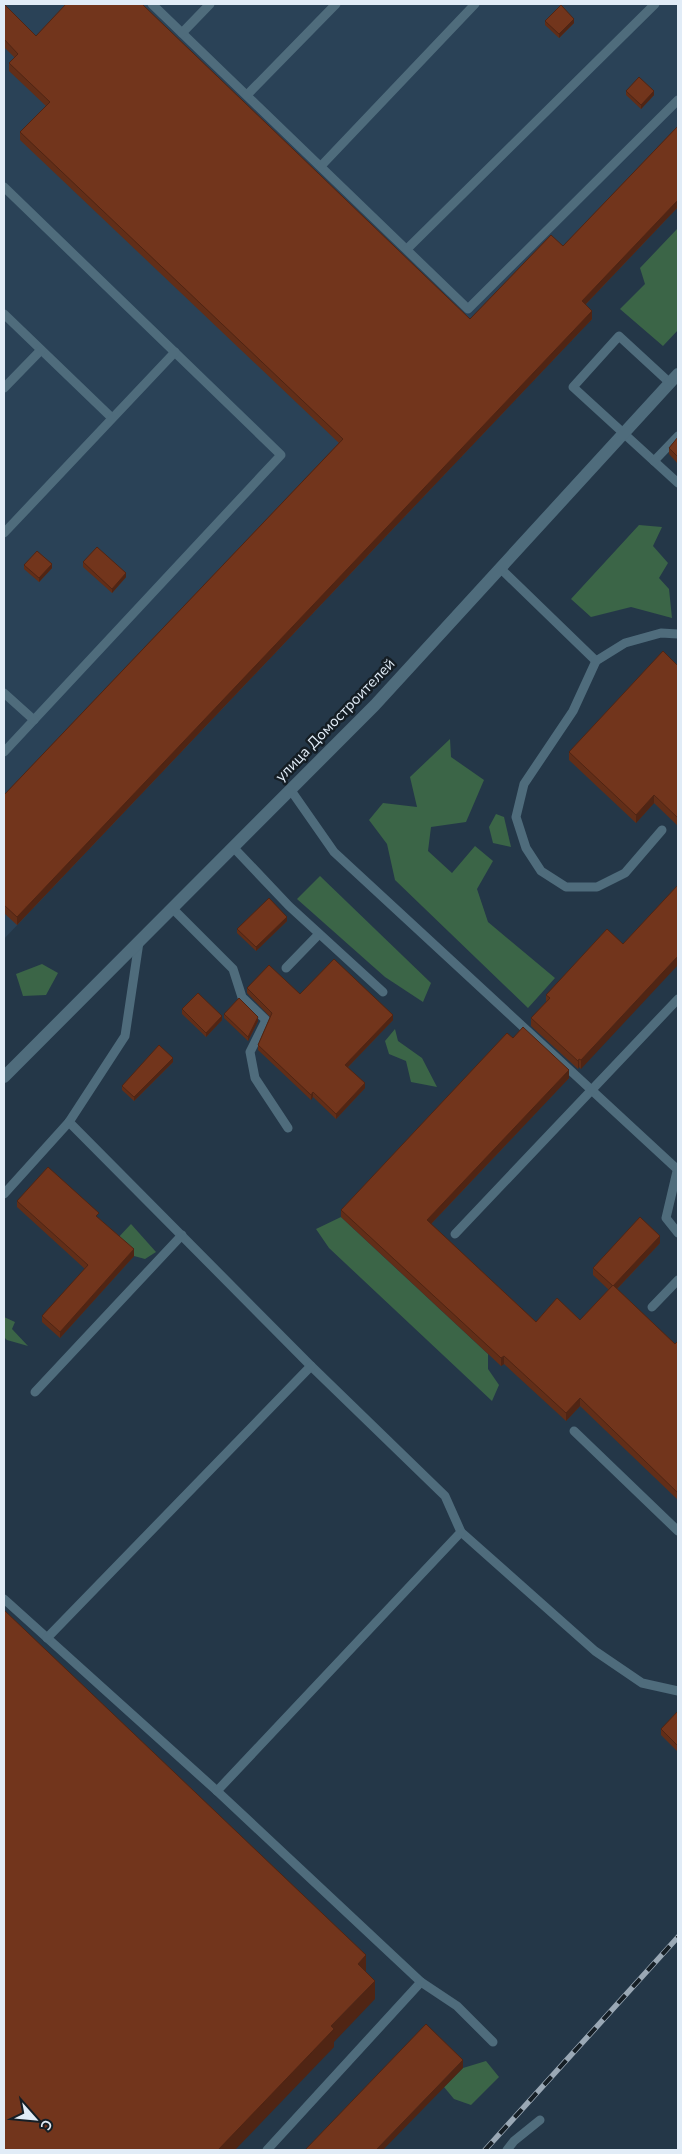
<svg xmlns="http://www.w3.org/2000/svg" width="682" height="2154" font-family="'Nunito Sans',sans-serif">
<rect width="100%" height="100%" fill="#243748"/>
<!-- built -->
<path fill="#2a4257" d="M4 4H678V207L582 308 592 319 4 939Z"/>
<!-- green -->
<g fill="#3b6547">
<path d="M678 228V330L663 346 620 309 645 284 640 268Z"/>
<path d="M639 525 662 527 653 546 668 563 659 578 669 589 672 618 631 607 591 617 571 599Z"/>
<path d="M450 739 451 757 484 780 466 822 431 827 428 851 452 873 475 846 493 861 477 889 488 922 555 978 528 1008 395 880 387 844 369 820 383 803 417 807 410 777Z"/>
<path d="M496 814 504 817 511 847 493 843 489 827Z"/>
<path d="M320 876 431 983 423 1002 385 977 297 899Z"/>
<path d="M42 964 58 973 46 995 23 996 16 974Z"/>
<path d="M395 1029 398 1041 422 1058 437 1087 411 1082 406 1061 389 1054 385 1041Z"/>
<path d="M341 1217 488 1354V1369L499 1385 492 1401 329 1248 316 1229Z"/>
<path d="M131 1224 156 1252 145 1259 134 1256 116 1240Z"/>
<path d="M4 1317 15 1322 12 1329 28 1346 7 1340 4 1337Z"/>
<path d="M486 2061 499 2077 471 2105 454 2099 444 2087 463 2068Z"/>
</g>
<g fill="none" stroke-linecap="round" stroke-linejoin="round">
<!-- service -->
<g stroke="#4f6c7c" stroke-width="9">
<path d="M152 4 468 309 678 100"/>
<path d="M182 33 210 4"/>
<path d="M247 95 336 4"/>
<path d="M321 166 475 4"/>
<path d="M4 187 281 455 4 752"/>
<path d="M407 249 655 4"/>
<path d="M4 314 112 418"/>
<path d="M670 383 619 336 573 387 678 483"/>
<path d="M4 388 41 350"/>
<path d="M654 461 678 436"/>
<path d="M4 533 175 352"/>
<path d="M500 568 596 661"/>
<path d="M4 693 34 720"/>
<path d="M290 789 334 852 678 1170"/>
<path d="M662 830 625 873 597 887H566L541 871 526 848 516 817 524 784 573 711 596 661 625 643 661 633 678 634"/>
<path d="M233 847 289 906 383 992"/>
<path d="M172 908 233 969 242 997 266 1020 250 1052 255 1078 288 1128"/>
<path d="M286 968 319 934"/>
<path d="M69 1122 311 1366 445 1496 461 1532 595 1651 642 1683 678 1691"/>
<path d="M678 1167 666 1218 678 1233"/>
<path d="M4 1194 69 1122 125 1036 139 942"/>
<path d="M455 1234 678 999"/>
<path d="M652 1307 678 1280"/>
<path d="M35 1392 182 1235"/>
<path d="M574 1431 678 1531"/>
<path d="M4 1599 217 1791 421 1982 267 2150"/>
<path d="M47 1638 311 1366"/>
<path d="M217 1791 461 1532"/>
<path d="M421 1982 457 2006 493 2042"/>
<path d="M507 2150 514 2141 540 2120"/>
</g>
<!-- minor -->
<path stroke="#4f6c7c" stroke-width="12" d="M4 1077 375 705 678 374"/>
<!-- rail casing -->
<g stroke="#9aa8b5" stroke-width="5.5">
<path id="rail" d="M485 2150 678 1937"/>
</g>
<!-- rail -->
<use href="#rail" stroke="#151e25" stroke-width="4" stroke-dasharray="11" stroke-linecap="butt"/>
</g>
<!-- wall -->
<g fill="#622e18">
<path d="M4 4 36 36 470 319 563 246 678 126V207L586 304 592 319 17 925 4 913V795L339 443 20 140V132L46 106 9 71V63L15 58 4 47Z"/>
<path d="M545 21 574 23 559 38 545 25Z"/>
<path d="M626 91 654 95 641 109 626 95Z"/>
<path d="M678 437V464L669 454V448Z"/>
<path d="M83 562 126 577 112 593 83 567Z"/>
<path d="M24 565 52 568 39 582 24 569Z"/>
<path d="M678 666V826L654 803 636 823 569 760V752Z"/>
<path d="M287 921 256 951 237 933V929Z"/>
<path d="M623 944 581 1069 579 1067 578 1069 531 1026V1018L546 1002V995Z"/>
<path d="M247 988 300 994 393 1020 348 1067 365 1088 336 1119 313 1097 311 1100 258 1050V1045L270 1017 247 993Z"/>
<path d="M182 1009 222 1020 206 1037 182 1014Z"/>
<path d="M224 1014 258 1021 248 1041 224 1018Z"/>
<path d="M513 1038 569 1078 431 1224 536 1322 580 1320 609 1290 593 1275V1268L660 1243 617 1289 675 1344 678 1341V1500L580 1406 566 1421 504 1364 501 1366 341 1217V1210Z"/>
<path d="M173 1062 134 1101 122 1090V1086Z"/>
<path d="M17 1201 99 1218 134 1256 60 1338 42 1322V1316L85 1269 17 1207Z"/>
<path d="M678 1711V1752L661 1735V1729Z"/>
</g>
<!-- shaded-wall -->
<g fill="#502514">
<path d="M574 19V23L559 38V34Z"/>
<path d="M654 91V95L641 109V105Z"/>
<path d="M678 200V207L582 308V301Z"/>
<path d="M592 311V319L17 925V917Z"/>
<path d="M52 564V568L39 582V578Z"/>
<path d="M126 573V577L112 593V589Z"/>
<path d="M654 795V803L636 823V815Z"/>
<path d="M287 917V921L256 951V947Z"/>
<path d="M678 956V965L581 1069V1060Z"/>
<path d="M393 1015V1020L345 1070V1065Z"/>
<path d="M222 1016V1020L206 1037V1033Z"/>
<path d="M258 1017V1021L248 1041V1037Z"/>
<path d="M173 1058V1062L134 1101V1097Z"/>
<path d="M579 1059V1067L578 1069V1061Z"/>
<path d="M569 1070V1078L427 1228V1220Z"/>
<path d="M365 1083V1088L336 1119V1114Z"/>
<path d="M313 1092V1097L311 1100V1095Z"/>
<path d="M660 1236V1243L613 1293V1286Z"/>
<path d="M134 1249V1256L60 1338V1332Z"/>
<path d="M504 1356V1364L501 1366V1358Z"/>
<path d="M580 1398V1406L566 1421V1413Z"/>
<path d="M366 1955V1974L358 1964Z"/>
<path d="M375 1981V1999L334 2042V2047L235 2150H218L331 2026Z"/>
<path d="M463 2060V2068L383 2150H376Z"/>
</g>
<!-- building -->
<g fill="#72351c" stroke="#502514">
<path d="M4 4 36 36 66 4H142L470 319 551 235 563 246 678 126V200L582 301 592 311 17 917 4 905V795L343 439 20 132 50 102 9 63 18 54 4 39Z"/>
<path d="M561 5 574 19 559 34 545 21Z"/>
<path d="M639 77 654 91 641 105 626 91Z"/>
<path d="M678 437V457L669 448Z"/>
<path d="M97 547 126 573 112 589 83 562Z"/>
<path d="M37 551 52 564 39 578 24 565Z"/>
<path d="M663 651 678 666V818L654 795 636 815 569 752Z"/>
<path d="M678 885V956L581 1060 579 1059 578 1061 531 1018 550 998 546 995 607 929 623 944Z"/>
<path d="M269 898 287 917 256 947 237 929Z"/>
<path d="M334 959 393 1015 345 1065 365 1083 336 1114 313 1092 311 1095 258 1045 272 1013 247 988 269 965 300 994Z"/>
<path d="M198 993 222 1016 206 1033 182 1009Z"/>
<path d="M239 998 258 1017 248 1037 224 1014Z"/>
<path d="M523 1027 569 1070 427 1220 536 1322 557 1298 580 1320 613 1285 675 1344 678 1341V1493L580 1398 566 1413 504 1356 501 1358 341 1210 507 1033 513 1038Z"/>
<path d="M159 1045 173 1058 134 1097 122 1086Z"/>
<path d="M48 1167 99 1213 96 1216 134 1249 60 1332 42 1316 88 1265 17 1201Z"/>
<path d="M640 1217 660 1236 613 1286 593 1268Z"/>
<path d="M4 1610 366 1955 358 1964 375 1981 331 2026 334 2029 218 2150H4Z"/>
<path d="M678 1711V1746L661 1729Z"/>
<path d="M426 2024 463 2060 376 2150H305Z"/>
</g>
<g text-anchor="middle" stroke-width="5" stroke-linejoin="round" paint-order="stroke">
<!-- street labels -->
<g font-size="15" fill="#e1ecf7" stroke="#151e25">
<text transform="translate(335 720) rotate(-46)" y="5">улица Домостроителей</text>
</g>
</g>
<!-- border -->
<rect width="682" height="2154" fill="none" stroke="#e1ecf7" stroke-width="10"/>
<!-- north arrow -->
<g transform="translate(35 2119) rotate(117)" stroke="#151e25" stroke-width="4" paint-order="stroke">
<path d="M0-4L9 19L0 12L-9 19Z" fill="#e1ecf7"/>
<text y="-8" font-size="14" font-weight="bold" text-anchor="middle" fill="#e1ecf7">С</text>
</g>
</svg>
